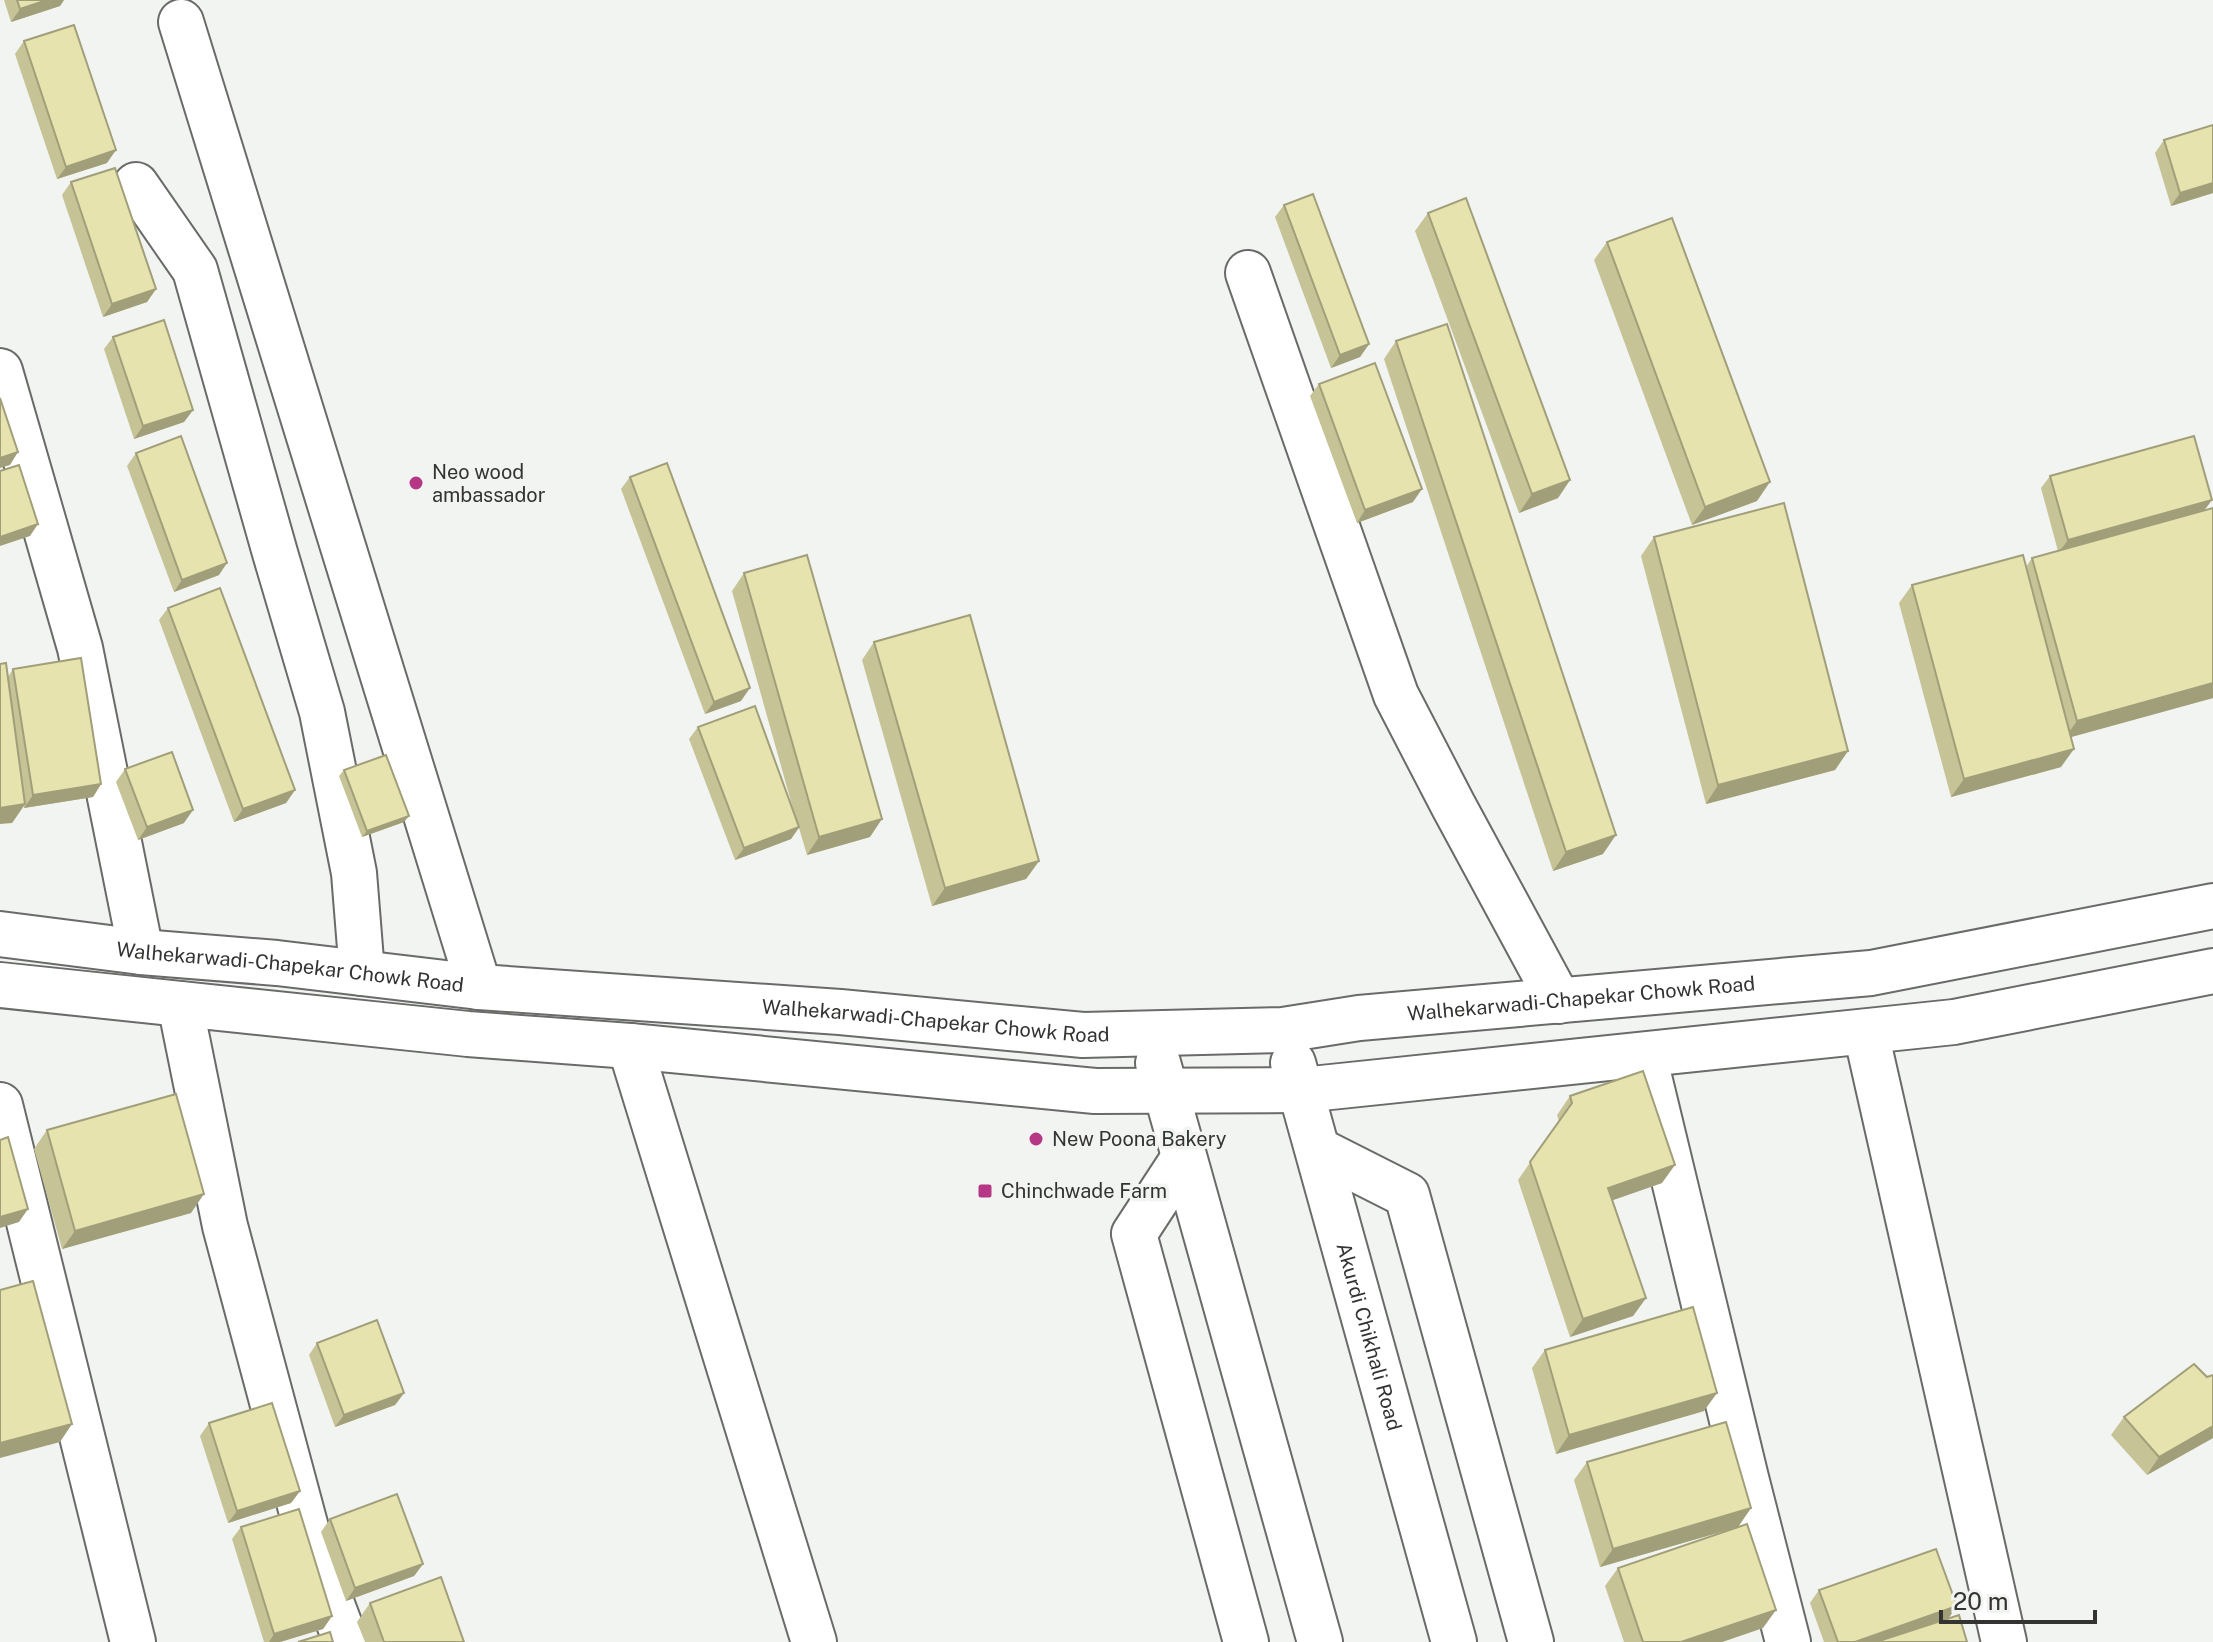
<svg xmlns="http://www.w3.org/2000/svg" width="2213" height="1642" font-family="'Public Sans',sans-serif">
<rect width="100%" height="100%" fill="#f2f4f1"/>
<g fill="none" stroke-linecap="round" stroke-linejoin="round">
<!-- minor casing -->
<g stroke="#696b68" stroke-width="48">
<g id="minor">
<path d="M181 22 479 987"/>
<path d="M136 185 195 270 275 553 322 712 354 873 362 973"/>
<path d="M1248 273 1396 695 1453 805 1559 1001"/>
<path d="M0 371 80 648 141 952"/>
<path d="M180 1004 225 1226 313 1554 346 1642"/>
<path d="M1866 1033 2004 1642"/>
<path d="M630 1046 814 1642"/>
<path d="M1644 1056 1746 1478 1788 1642"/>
<path d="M0 1105 133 1642"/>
<path d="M1318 1150 1407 1195 1531 1642"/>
<path d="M1183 1159 1134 1234 1246 1642"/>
</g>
</g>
<!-- major casing -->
<g stroke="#696b68" stroke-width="48">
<g id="major">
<path id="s1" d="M0 934 141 952 277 963 479 987 840 1012 1083 1035 1283 1030 1359 1018 1871 973 2213 906"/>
<path d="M0 985 468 1034 630 1046 1095 1091 1302 1090 1954 1022 2213 971"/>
<path d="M1158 1063 1320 1642"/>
<path id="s2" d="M1293 1063 1454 1642"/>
</g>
</g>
<!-- minor -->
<use href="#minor" stroke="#fff" stroke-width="44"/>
<!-- major -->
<use href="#major" stroke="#fff" stroke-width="44"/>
</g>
<!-- wall -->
<g fill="#c6c396">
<path d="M4 0H64L60 6 11 22Z"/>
<path d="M24 41 107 163 57 179 15 54Z"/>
<path d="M2213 125V193L2171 206 2155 153 2164 140Z"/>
<path d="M71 182 156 289 147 302 103 317 62 195Z"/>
<path d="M1284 205 1369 344 1360 357 1331 368 1275 217Z"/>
<path d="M1428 213 1570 480 1558 498 1519 513 1415 231Z"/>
<path d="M1607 242 1757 501 1692 525 1594 260Z"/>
<path d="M113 337 193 410 184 422 134 439 104 349Z"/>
<path d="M1396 341 1603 854 1553 871 1384 359Z"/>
<path d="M1319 384 1413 502 1357 523 1310 396Z"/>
<path d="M136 453 219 575 174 592 127 466Z"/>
<path d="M2050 476 2204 511 2213 508V698L2071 737 2061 767 1951 797 1899 603 1912 585 2026 567 2032 558 2058 551 2041 488Z"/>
<path d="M630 477 741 701 705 714 621 489Z"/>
<path d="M1654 537 1848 751 1835 770 1706 804 1641 556Z"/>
<path d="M744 573 870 837 807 855 799 828 791 839 735 860 689 739 698 727 795 816 732 591Z"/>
<path d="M168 608 295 790 286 803 234 822 159 620Z"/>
<path d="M874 642 1039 861 1026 879 932 906 862 660Z"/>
<path d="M13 669 101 784 93 797 24 808V806L12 823 8 677Z"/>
<path d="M125 769 184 823 138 840 116 782Z"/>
<path d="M344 770 404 822 362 837 339 776Z"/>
<path d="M1570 1096 1662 1183 1613 1200 1646 1298 1633 1316 1570 1337 1518 1180 1559 1121 1557 1115Z"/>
<path d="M47 1130 191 1213 62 1249 34 1149Z"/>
<path d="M317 1343 404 1393 395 1405 335 1427 309 1355Z"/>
<path d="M1545 1350 1704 1411 1556 1454 1532 1368Z"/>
<path d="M2213 1375V1438L2147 1475 2111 1435 2124 1417Z"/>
<path d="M209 1423 300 1491 291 1503 228 1523 200 1436Z"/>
<path d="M1587 1462 1751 1508 1738 1527 1600 1567 1574 1480Z"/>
<path d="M330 1519 423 1564 414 1576 346 1601 321 1532Z"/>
<path d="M241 1527 332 1616 323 1629 280 1642H264L232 1539Z"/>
<path d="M1618 1568 1763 1628 1722 1642H1624L1605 1586Z"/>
<path d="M1819 1590 1949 1618 1967 1642H1824L1810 1603Z"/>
<path d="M370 1603 464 1642H365L357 1622Z"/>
</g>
<!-- shaded-wall -->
<g fill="#a19f7a">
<path d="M47 0H64L60 6 11 22 20 9Z"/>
<path d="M116 150 107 163 57 179 66 167Z"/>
<path d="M2213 183V193L2171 206 2180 193Z"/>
<path d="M156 289 147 302 103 317 112 304Z"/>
<path d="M1369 344 1360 357 1331 368 1340 355Z"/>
<path d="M193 410 184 422 134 439 143 426Z"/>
<path d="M18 452 10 465 0 468V458Z"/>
<path d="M1570 480 1558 498 1519 513 1532 494Z"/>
<path d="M1770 482 1757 501 1692 525 1705 507Z"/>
<path d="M1422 489 1413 502 1357 523 1365 510Z"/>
<path d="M2212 500 2203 512 2059 552 2068 540Z"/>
<path d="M38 524 30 536 0 546V537Z"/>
<path d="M227 563 219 575 174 592 182 580Z"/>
<path d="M2213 683V698L2064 739 2077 721Z"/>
<path d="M750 688 741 701 705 714 714 702Z"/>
<path d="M2074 749 2061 767 1951 797 1964 779Z"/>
<path d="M1848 751 1835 770 1706 804 1718 785Z"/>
<path d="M101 784 93 797 24 808 33 795Z"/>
<path d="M295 790 286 803 234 822 243 809Z"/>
<path d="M25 804 12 823 0 824V808Z"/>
<path d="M193 810 184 823 138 840 147 827Z"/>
<path d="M409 816 404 822 362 837 367 831Z"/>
<path d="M882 819 870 837 807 855 819 837Z"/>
<path d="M799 827 791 839 735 860 744 848Z"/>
<path d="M1616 835 1603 854 1553 871 1566 852Z"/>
<path d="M1039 861 1026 879 932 906 945 888Z"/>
<path d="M1675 1165 1662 1183 1596 1206 1608 1188Z"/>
<path d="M204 1194 191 1213 62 1249 75 1231Z"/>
<path d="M28 1209 19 1222 0 1228V1217Z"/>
<path d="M1646 1298 1633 1316 1570 1337 1583 1319Z"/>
<path d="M404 1393 395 1405 335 1427 344 1415Z"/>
<path d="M1717 1393 1704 1411 1556 1454 1569 1435Z"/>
<path d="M72 1424 60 1442 0 1458V1443Z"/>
<path d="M2213 1426V1438L2147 1475 2159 1457Z"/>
<path d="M300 1491 291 1503 228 1523 237 1511Z"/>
<path d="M1751 1508 1738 1527 1600 1567 1613 1549Z"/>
<path d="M423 1564 414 1576 346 1601 355 1588Z"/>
<path d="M1957 1606 1948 1619 1882 1642H1855Z"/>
<path d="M1776 1610 1763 1628 1722 1642H1681Z"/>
<path d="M332 1616 323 1629 280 1642H269L274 1634Z"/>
</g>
<!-- building -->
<g fill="#e6e3ae" stroke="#a19f7a" stroke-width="2">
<path d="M17 0H47L20 9Z"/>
<path d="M74 25 116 150 66 167 24 41Z"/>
<path d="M2213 125V183L2180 193 2164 140Z"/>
<path d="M115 168 156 289 112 304 71 182Z"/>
<path d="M1313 194 1369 344 1340 355 1284 205Z"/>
<path d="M1466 198 1570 480 1532 494 1428 213Z"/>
<path d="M1672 218 1770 482 1705 507 1607 242Z"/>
<path d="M164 320 193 410 143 426 113 337Z"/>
<path d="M1447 324 1616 835 1566 852 1396 341Z"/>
<path d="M1375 363 1422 489 1365 510 1319 384Z"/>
<path d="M0 398 18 452 0 458Z"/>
<path d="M181 436 227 563 182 580 136 453Z"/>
<path d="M2194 436 2212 500 2068 540 2050 476Z"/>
<path d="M667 463 750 688 714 702 630 477Z"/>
<path d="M19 465 38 524 0 537V471Z"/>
<path d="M1784 503 1848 751 1718 785 1654 537Z"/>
<path d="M2213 508V683L2077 721 2032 558Z"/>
<path d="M807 555 882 819 819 837 744 573Z"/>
<path d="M2023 555 2074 749 1964 779 1912 585Z"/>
<path d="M220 588 295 790 243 809 168 608Z"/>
<path d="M970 615 1039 861 945 888 874 642Z"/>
<path d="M81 658 101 784 33 795 13 669Z"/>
<path d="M6 663 25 804 0 808V664Z"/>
<path d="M755 706 799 827 744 848 698 727Z"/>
<path d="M172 752 193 810 147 827 125 769Z"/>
<path d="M386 755 409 816 367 831 344 770Z"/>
<path d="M1643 1071 1675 1165 1608 1188 1646 1298 1583 1319 1530 1162 1572 1103 1570 1096Z"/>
<path d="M176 1094 204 1194 75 1231 47 1130Z"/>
<path d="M8 1137 28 1209 0 1217V1140Z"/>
<path d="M33 1281 72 1424 0 1443V1290Z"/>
<path d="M1693 1307 1717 1393 1569 1435 1545 1350Z"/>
<path d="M377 1320 404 1393 344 1415 317 1343Z"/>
<path d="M2194 1364 2207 1377 2213 1375V1426L2159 1457 2124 1417Z"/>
<path d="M272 1403 300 1491 237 1511 209 1423Z"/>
<path d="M1726 1422 1751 1508 1613 1549 1587 1462Z"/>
<path d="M397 1494 423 1564 355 1588 330 1519Z"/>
<path d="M299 1509 332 1616 274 1634 241 1527Z"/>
<path d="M1747 1524 1776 1610 1681 1642H1643L1618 1568Z"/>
<path d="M1936 1549 1957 1606 1855 1642H1838L1819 1590Z"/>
<path d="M441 1577 464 1642H384L370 1603Z"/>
<path d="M1959 1615 1967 1642H1876Z"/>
<path d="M330 1632 333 1642H298Z"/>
</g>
<!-- markers -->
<g fill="#b53786" stroke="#f2f4f1" stroke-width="3">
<circle cx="416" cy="483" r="8"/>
<circle cx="1036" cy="1139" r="8"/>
<rect x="977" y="1183" width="16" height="16" rx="4"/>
</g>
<g text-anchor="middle" stroke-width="7" stroke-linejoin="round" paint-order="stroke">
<!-- poi labels -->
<g font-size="20" fill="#333332" stroke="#f2f4f1" text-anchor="start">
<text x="432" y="479">Neo wood<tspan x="432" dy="23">ambassador</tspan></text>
<text x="1052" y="1146">New Poona Bakery</text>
<text x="1001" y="1198">Chinchwade Farm</text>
</g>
<!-- street labels -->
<g font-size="20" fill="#333332" stroke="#f2f4f1">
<text dy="7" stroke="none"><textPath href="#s1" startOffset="292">Walhekarwadi-Chapekar Chowk Road</textPath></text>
<text dy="7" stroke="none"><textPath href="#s1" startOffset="1588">Walhekarwadi-Chapekar Chowk Road</textPath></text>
<text dy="7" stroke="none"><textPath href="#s1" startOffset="940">Walhekarwadi-Chapekar Chowk Road</textPath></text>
<text dy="7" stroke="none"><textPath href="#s2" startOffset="284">Akurdi Chikhali Road</textPath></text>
</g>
</g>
<!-- scale -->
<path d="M1941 1610v12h154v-12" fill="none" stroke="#333332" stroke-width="4"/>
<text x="1953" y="1610" font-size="24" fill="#333332" stroke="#f2f4f1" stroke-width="6" paint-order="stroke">20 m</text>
</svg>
